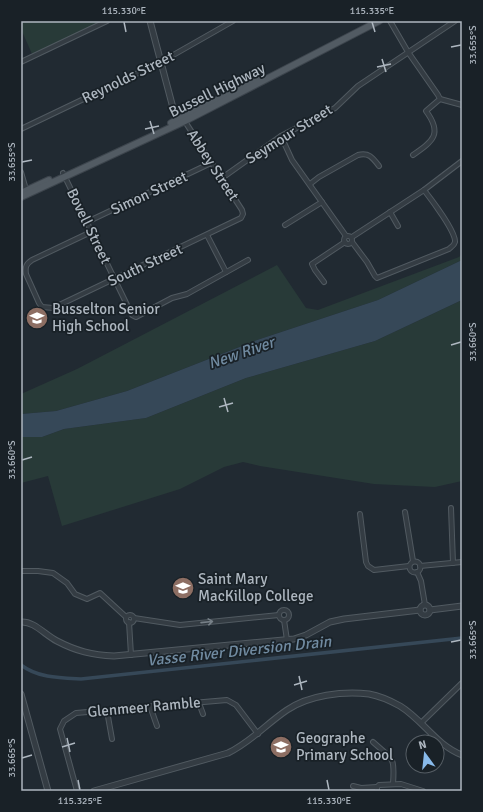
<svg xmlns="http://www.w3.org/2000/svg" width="483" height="812" font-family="Signika,sans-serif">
<rect width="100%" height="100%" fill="#212a32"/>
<!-- green -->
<g fill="#283a38">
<path d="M21 21H102L32 54 21 29Z"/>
<path d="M462 254V260L378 300 257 340 127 391 56 411 21 414V394L77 369 277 265 306 308 318 310 459 257Z"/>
<path d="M462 300V481L435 487 374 484 260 466 243 462 224 467 180 489 62 526 48 476 21 483V437H42L64 429 146 418 246 378 375 341Z"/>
</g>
<!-- water -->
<path fill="#364858" d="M462 260V300L375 341 246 378 146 418 64 429 42 437H21V414L56 411 127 391 257 340 378 300Z"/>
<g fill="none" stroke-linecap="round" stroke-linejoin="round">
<!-- canal -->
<path stroke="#364858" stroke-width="3.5" d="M21 665C38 678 60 678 81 679L462 638"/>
<!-- minor casing -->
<g stroke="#515a61" stroke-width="6">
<g id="minor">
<path d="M390 21 408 52 438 95 440 99 426 111C443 134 433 141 413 155"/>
<path d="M21 62 107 21"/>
<path d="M440 99 462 105"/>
<path d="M21 129 161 62 233 21"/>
<path d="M281 136 292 160 346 236"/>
<path d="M21 172 27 193"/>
<path d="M63 173 132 315 136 317 172 298 187 294 248 260"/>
<path d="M222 178 281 136 324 114 335 108 358 86 455 21"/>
<path d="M310 184 319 177 358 155C369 152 373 158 379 166"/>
<path d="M390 212 398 226"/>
<path d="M87 222 211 163"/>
<path d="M285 225 322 202"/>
<path d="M91 232 32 260C26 264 25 267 26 274L39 303 42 307 53 308 241 218 243 214 242 210 184 120"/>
<path d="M207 235 226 272"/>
<circle cx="348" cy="240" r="4"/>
<path d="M352 237 424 190 462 161"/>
<path d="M352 242 367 262 375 276 377 278 449 249C451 247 454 246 455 242 456 232 431 199 424 190"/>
<path d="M324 282 315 270 312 264 345 242"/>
<path d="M451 508 453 563"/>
<path d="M405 512 413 561"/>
<path d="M360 514 366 562 368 566 374 570 409 566"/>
<circle cx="415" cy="567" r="5.5"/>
<path d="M420 566 462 562"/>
<path d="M21 571H38L53 573 67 583 75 594 87 599 100 593 126 617"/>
<path d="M417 572 421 581 425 605"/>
<circle cx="284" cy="615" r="5"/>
<circle cx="130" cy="619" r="4"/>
<path d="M134 618 180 625 279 615"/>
<path d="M284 620 287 640"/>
<path d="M129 622 131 655"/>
<path d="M199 703 203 714"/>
<path d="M150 706 157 726"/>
<path d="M107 711 112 739"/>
<path d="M421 723 462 683"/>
<path d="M373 742C393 760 395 756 393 784"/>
<path d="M353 786 361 788 377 787"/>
<path d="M77 791 60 729 64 721 76 713 227 700 236 705 258 734"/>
<path d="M377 791V787L379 785 401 784 423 791"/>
</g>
</g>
<!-- tertiary casing -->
<g stroke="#515a61" stroke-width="7">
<g id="tertiary">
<path d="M150 21 177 123"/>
<circle cx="425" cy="610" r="5"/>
<path d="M430 610 462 606"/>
<path d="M21 622C34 621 45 635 57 641 76 651 92 655 114 656L294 639 306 635 330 622 344 619 420 610"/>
<path d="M21 694 48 791"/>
<path d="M94 791 228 753C251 742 266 724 287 710 309 695 343 691 369 694 380 696 391 701 400 706 423 720 436 745 462 755"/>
</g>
</g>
<!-- primary casing -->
<g stroke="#3d454d" stroke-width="8">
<g id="primary">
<path d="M171 123 258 80"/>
<path d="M21 193 49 180"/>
<path d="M21 197 185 121 379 21"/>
</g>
</g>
<!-- minor -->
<use href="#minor" stroke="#343c43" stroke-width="4"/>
<!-- tertiary -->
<use href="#tertiary" stroke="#343c43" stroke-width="5"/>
<!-- primary -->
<use href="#primary" stroke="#525b63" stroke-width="6"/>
</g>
<!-- one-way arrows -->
<defs><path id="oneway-shaft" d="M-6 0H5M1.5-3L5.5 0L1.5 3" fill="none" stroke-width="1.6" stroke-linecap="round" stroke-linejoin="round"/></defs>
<use stroke="#778088" href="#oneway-shaft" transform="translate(207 622) rotate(-6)"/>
<!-- ticks -->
<path fill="none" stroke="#aeb7c0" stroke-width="1.5" d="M124 22 126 32M372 22 375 32M451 47 461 45M382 59 386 72M377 67 391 64M150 121 154 134M145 129 159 126M22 162 32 160M451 345 461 342M224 398 228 412M219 407 233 403M22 460 32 457M451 642 461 640M299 676 302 690M294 685 307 681M67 738 70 752M62 747 75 743M22 758 32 755M78 780 80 790M327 780 329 790"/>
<!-- icons -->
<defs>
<g id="school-disc" transform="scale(1.15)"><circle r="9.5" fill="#8d6e63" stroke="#192127"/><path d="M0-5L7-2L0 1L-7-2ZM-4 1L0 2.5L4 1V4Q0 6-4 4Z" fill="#fff"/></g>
</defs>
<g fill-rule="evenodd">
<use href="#school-disc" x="37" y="318"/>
<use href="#school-disc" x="183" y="588"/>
<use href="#school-disc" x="281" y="747"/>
</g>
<g text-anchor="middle" stroke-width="3.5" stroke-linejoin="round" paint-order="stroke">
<!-- street labels -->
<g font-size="15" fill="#aeb7c0" stroke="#192127">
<text transform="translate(128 77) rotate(-26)" y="5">Reynolds Street</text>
<text transform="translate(217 90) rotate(-26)" y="5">Bussell Highway</text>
<text transform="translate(289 134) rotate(-32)" y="5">Seymour Street</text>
<text transform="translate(213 165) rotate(57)" y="5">Abbey Street</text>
<text transform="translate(149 193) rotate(-25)" y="5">Simon Street</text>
<text transform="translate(89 226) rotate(64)" y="5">Bovell Street</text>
<text transform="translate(145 265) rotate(-25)" y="5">South Street</text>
<text transform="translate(144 707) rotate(-5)" y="5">Glenmeer Ramble</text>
</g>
<!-- poi labels -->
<g font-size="15" fill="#aeb7c0" stroke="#192127" text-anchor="start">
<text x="52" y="314">Busselton Senior<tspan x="52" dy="17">High School</tspan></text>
<text x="198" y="584">Saint Mary<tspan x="198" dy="17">MacKillop College</tspan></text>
<text x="296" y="743">Geographe<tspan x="296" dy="17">Primary School</tspan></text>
</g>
<!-- water labels -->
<g font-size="16" font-style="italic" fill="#718ba1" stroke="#192127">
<text transform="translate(241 352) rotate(-19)" y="6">New River</text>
<text transform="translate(239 650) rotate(-6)" y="6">Vasse River Diversion Drain</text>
</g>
</g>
<!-- border -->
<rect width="483" height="812" fill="none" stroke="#192127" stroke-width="44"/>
<!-- north arrow -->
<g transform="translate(425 754) rotate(345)"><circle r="19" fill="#192127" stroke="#555d64"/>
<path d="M0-3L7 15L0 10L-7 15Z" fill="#88baea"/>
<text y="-6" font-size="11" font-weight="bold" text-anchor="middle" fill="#aeb7c0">N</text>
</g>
<rect x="22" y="22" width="439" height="768" fill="none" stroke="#aeb7c0" stroke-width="1.5"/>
<g font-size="10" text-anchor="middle" fill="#aeb7c0">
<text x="124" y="14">115.330°E</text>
<text x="372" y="14">115.335°E</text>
<text transform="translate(472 45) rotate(-90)" y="4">33.655°S</text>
<text transform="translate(11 162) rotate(-90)" y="4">33.655°S</text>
<text transform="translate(472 342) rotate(-90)" y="4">33.660°S</text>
<text transform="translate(11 460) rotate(-90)" y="4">33.660°S</text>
<text transform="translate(472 640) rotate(-90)" y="4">33.665°S</text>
<text transform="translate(11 758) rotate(-90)" y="4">33.665°S</text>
<text x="80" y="804">115.325°E</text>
<text x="329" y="804">115.330°E</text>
</g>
</svg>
